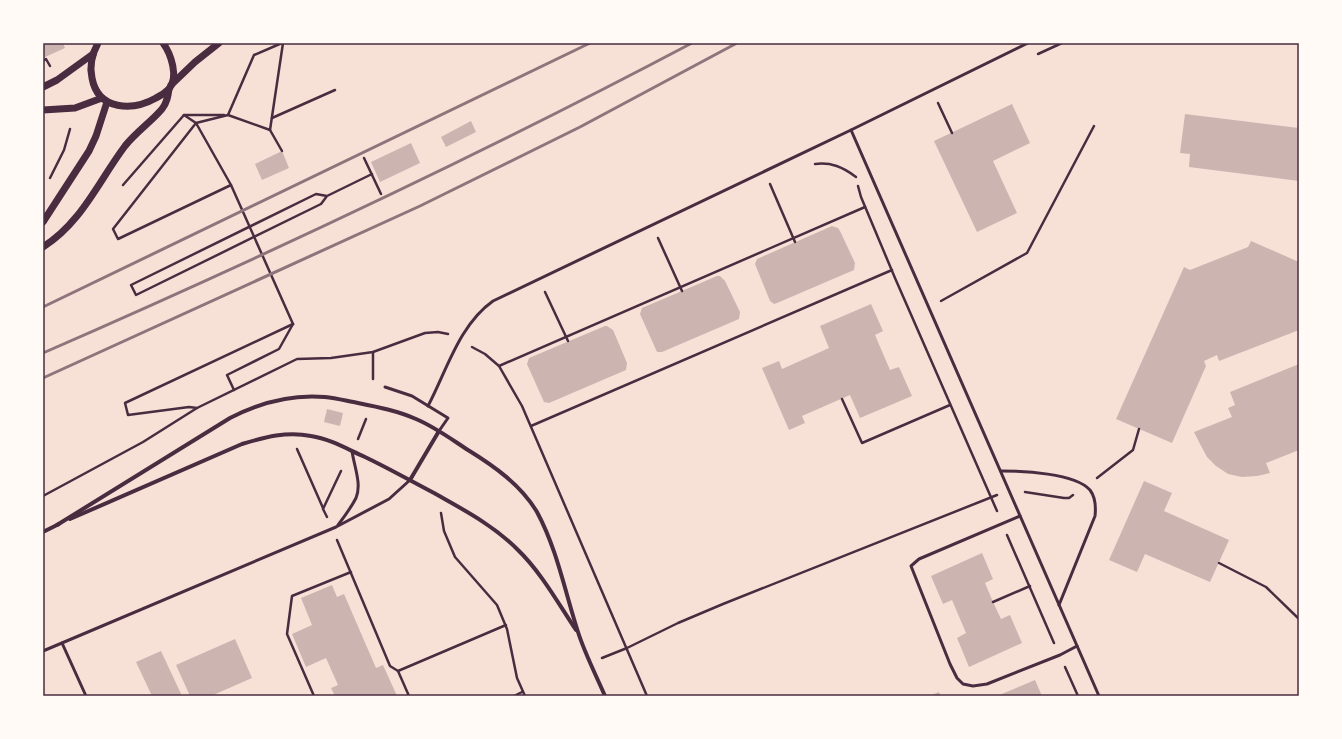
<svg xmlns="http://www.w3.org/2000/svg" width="1342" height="739" font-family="'Nunito Sans',sans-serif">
<rect width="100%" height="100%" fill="#f7e1d7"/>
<!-- building -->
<g fill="#ccb4b1">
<path d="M43 43H63L65 48 43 58Z"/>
<path d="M1012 104 1030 143 993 161 1017 213 977 232 934 141Z"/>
<path d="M1185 114 1299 128V181L1189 167 1190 154 1180 153Z"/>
<path d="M471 121 476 132 446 147 441 137Z"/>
<path d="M411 143 420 163 380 182 371 162Z"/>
<path d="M282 151 289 168 262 180 255 164Z"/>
<path d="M832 226 838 228 840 231 855 263 854 270 777 303 774 304 770 301 755 264 757 259Z"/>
<path d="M1251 241 1299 262V330L1219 361 1217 355 1204 361 1206 366 1172 443 1116 419 1184 267 1190 270 1248 247Z"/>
<path d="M717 276H720L725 281 740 312 739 319 662 352H657L640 314 642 308Z"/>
<path d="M871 304 883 331 875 335 890 370 899 367 912 396 860 418 850 395 802 416 805 423 789 430 762 368 779 361 782 369 829 348 820 326Z"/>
<path d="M605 326H607L613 330 627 363 626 370 549 403 544 402 527 364 529 358Z"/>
<path d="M1299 364V450L1266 463 1270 473 1257 476 1242 477 1228 474 1216 466 1207 457 1200 444 1194 432 1232 417 1228 408 1235 405 1230 392Z"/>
<path d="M327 409 343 413 340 426 324 422Z"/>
<path d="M1144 481 1172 493 1164 511 1229 540 1210 582 1145 554 1137 572 1109 560Z"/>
<path d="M982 553 993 579 985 583 993 602 1001 619 1010 615 1022 643 969 667 957 638 966 633 952 600 943 604 931 576Z"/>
<path d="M332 585 337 597 344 594 376 668 383 665 397 696H335L331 688 338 685 326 658 306 667 292 634 312 625 301 598Z"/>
<path d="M235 639 252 678 211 696H190L176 665Z"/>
<path d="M161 651 182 696H152L136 662Z"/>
<path d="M1035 680 1042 696H997Z"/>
<path d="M939 692 941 696H929Z"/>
</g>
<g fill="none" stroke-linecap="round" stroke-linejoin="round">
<!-- path -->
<g stroke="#4a2c40" stroke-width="2.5">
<path d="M1038 54 1062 43"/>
<path d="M43 61 46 59 50 66"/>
<path d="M938 103 952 133"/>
<path d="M184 115 196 123 231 185 293 324"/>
<path d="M228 115 196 123 113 229 118 239 231 185"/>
<path d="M272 118 335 90"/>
<path d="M270 130 228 115 254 55 282 43"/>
<path d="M282 151 270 130 283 43"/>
<path d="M364 158 381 194"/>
<path d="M815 164C831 162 843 167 856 177"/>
<path d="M50 178 64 150 70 129"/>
<path d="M770 184 795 242"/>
<path d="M123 185 184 115H224"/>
<path d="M858 186 861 197 895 278 997 511"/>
<path d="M327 196 316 194 131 285 136 295 321 204 327 196 372 174"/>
<path d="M658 238 682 291"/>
<path d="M545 292 568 341"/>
<path d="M941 301 1027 253 1094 126"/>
<path d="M472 347 485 354 499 366 522 406 647 696"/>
<path d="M373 352V379"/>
<path d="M499 366 865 207"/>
<path d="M234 390 227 375 279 349 293 324"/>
<path d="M842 399 862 443 950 405"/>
<path d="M197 408 297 359 331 358 373 352 425 333 438 332 448 334"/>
<path d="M531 426 892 270"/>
<path d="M358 439 366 419"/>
<path d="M297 449 323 508"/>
<path d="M1097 478 1133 450 1139 429"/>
<path d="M1025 492 1064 498H1069L1073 495"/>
<path d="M43 496 143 442 197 408 189 407 128 415 125 403 293 324"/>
<path d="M441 513 444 531 455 557 497 605 507 629 517 678 525 696"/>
<path d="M327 517 323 509 341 471"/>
<path d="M1007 535 1054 643"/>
<path d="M337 540 390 666 398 671"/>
<path d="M1219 563 1266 587 1299 619"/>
<path d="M993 602 1030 586"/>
<path d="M602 658 627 648 678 623 723 604 997 495"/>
<path d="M1065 667 1078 696"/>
<path d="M314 696 287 634 292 596 351 572"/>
<path d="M409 696 398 671 506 625"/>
<path d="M514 696 522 692"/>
</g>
<!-- service -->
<g stroke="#4a2c40" stroke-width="3">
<path d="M851 130 1099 696"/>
<path d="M385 387 412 396 448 418 439 431"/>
<path d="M428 406C447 370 459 325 493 301L851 130 1028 43"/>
<path d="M1001 471C1022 471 1075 473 1090 490 1096 498 1096 507 1095 516L1059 605"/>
<path d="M1020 516 919 559 911 566 950 664 957 678 963 684 973 686 987 684 1060 655 1077 646"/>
<path d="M338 525C344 517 351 508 356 498 362 484 354 466 352 451"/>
<path d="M62 643 86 696"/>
<path d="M43 651 336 527 389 499 410 480"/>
</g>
<!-- minor -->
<g stroke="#4a2c40" stroke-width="4">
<path d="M410 480 439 431"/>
<path d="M70 519 242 444C265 437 287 431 311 436 330 439 347 449 365 457 388 468 411 481 434 493 464 510 493 525 517 549 541 572 558 603 576 630"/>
<path d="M57 525 230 418C259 403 291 394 325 397 336 398 347 401 358 403 378 407 398 411 416 419 435 427 451 439 468 450 494 466 521 485 537 512 557 549 565 592 578 632 585 654 596 675 605 696"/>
<path d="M43 532 59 524"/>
</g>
<!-- tertiary -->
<g stroke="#4a2c40" stroke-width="7">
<path d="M98 43C92 54 89 65 92 78 98 111 133 111 156 98 160 96 165 93 169 89 179 77 171 54 163 43"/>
<path d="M171 85 195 62 219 43"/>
<path d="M43 87 57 80 93 54"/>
<path d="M43 110 75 108 102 98"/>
<path d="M43 222 89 151 96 136 107 102"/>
<path d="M43 247C82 222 98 182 125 146 136 132 151 122 162 109 167 103 168 96 169 89"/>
</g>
<!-- rail -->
<g stroke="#8f747c" stroke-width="3">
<path d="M43 307 590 43"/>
<path d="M43 353C263 257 480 155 692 43"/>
<path d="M43 378 420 206 580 127 737 43"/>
</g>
</g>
<!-- border -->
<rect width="1342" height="739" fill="none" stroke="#fffaf5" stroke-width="88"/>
<rect x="44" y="44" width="1254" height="651" fill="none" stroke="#4a2c40" stroke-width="1.5"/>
</svg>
